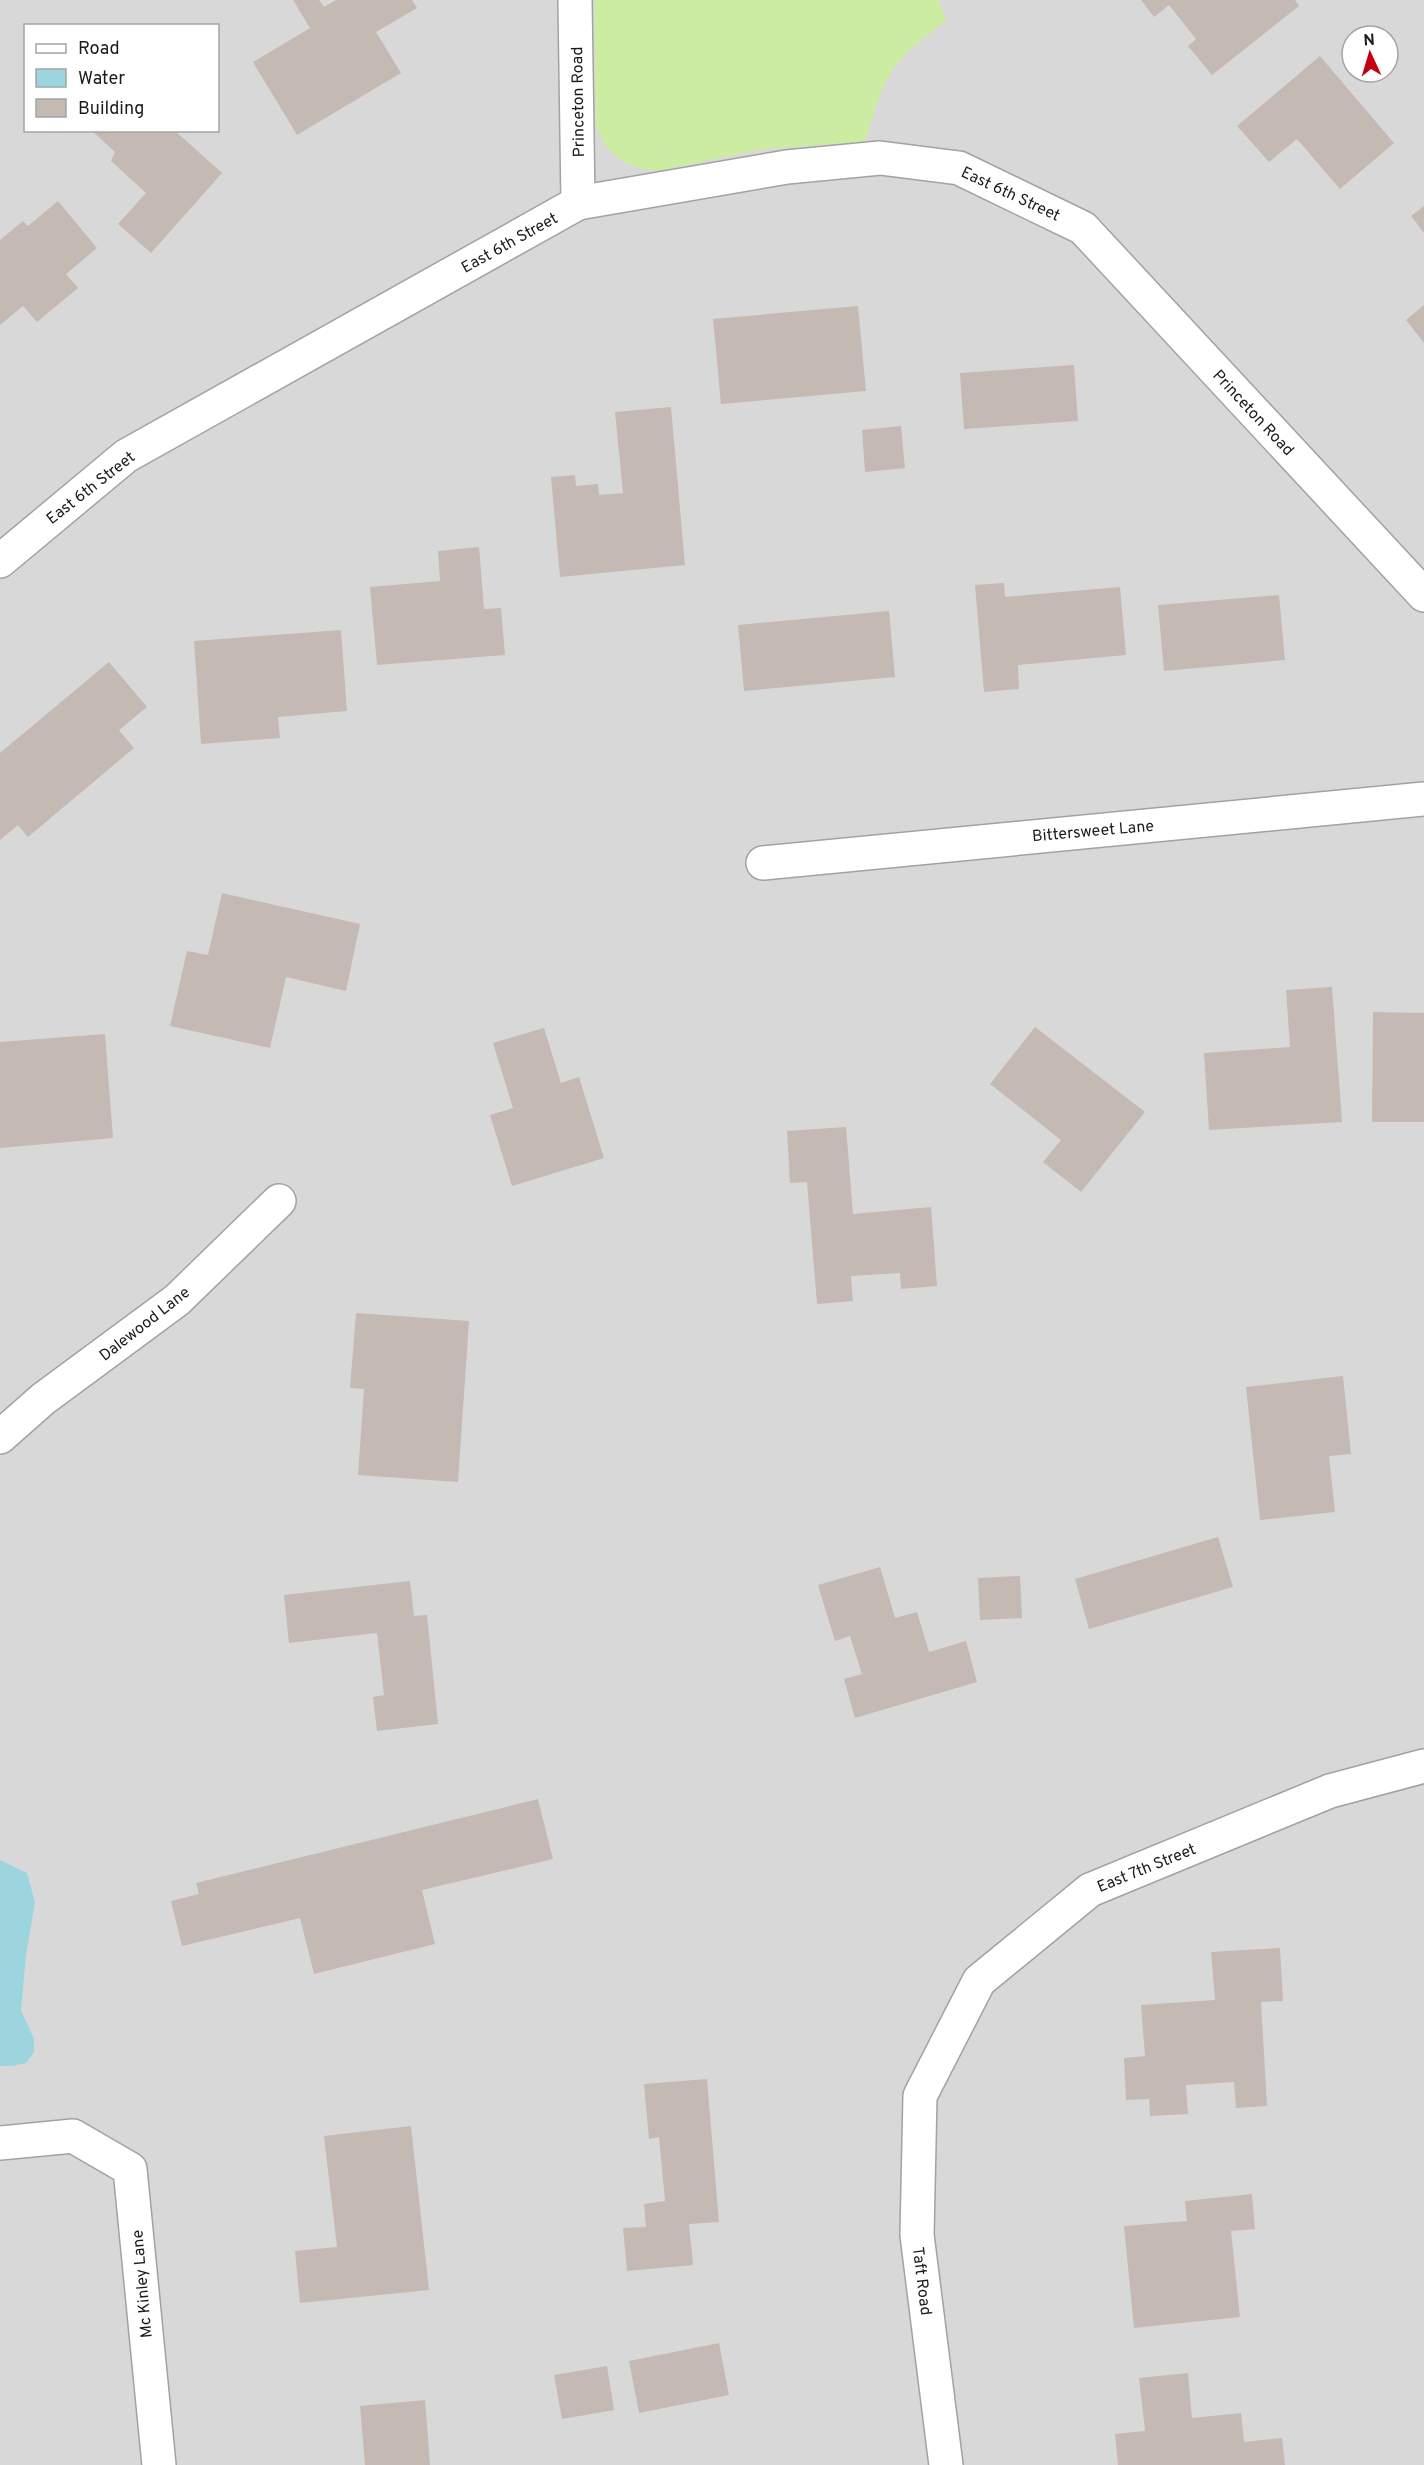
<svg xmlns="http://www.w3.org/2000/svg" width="1424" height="2465" font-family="Overpass,sans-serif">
<rect width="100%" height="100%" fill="#ede8e0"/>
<!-- residential -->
<path fill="#d9d8d8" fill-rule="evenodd" d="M0 0H1424V2465H0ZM26 26H218V130H26ZM1352 36H1388V72H1352Z"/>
<!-- grass -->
<path fill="#cceca1" d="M594 0H938L946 20C931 33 913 45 900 60 881 82 874 115 865 142L764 149 657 171C626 168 604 154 596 123Z"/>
<!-- water -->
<path fill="#9dd5de" d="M0 1860 27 1873 35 1902 26 1955 21 2010 34 2039V2052L26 2063 13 2066H0Z"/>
<!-- building -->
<g fill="#c5b9b3">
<path d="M293 0H319L324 7 336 0H412L417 8 376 32 401 73 297 135 253 62 310 28Z"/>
<path d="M1141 0H1295L1299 6 1212 75 1188 46 1196 39 1169 5 1154 17Z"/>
<path d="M1320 56 1394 143 1340 189 1297 139 1269 162 1237 126Z"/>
<path d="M91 130H174L222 173 151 253 118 224 146 193 111 161 115 152Z"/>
<path d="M58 201 97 248 66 274 78 288 37 322 23 306 0 325V240L23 221 28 226Z"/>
<path d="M1424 206V233L1411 216Z"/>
<path d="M1424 305V343L1406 320Z"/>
<path d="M858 306 866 391 721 404 713 319Z"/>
<path d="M1074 365 1078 421 964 429 960 373Z"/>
<path d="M671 407 685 565 560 577 551 477 575 475 576 486 598 484 599 495 623 493 615 412Z"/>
<path d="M901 426 905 468 865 472 862 430Z"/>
<path d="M479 547 484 609 501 608 505 655 377 665 370 587 440 581 438 551Z"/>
<path d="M1004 583 1005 597 1120 587 1126 655 1018 665 1019 689 984 692 975 585Z"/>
<path d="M1279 595 1285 660 1164 671 1158 605Z"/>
<path d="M889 611 895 677 744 691 738 625Z"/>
<path d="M341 630 347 711 278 717 280 738 201 744 194 641Z"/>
<path d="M109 662 147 707 119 730 134 748 28 837 18 825 0 840V753Z"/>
<path d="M222 893 360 924 346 991 286 977 270 1048 170 1026 187 951 208 955Z"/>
<path d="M1332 987 1342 1122 1209 1130 1204 1053 1290 1047 1286 990Z"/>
<path d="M1373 1012 1424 1013V1122H1372Z"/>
<path d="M1035 1027 1145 1112 1081 1192 1043 1162 1061 1140 990 1084Z"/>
<path d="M544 1028 561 1083 579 1077 604 1158 512 1186 490 1115 513 1108 493 1043Z"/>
<path d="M105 1034 113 1138 0 1148V1042Z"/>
<path d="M846 1127 853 1214 931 1207 937 1286 901 1289 900 1273 851 1276 853 1301 817 1304 807 1182 790 1183 787 1131Z"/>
<path d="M356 1313 469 1321 458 1482 358 1475 364 1389 350 1388Z"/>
<path d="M1343 1376 1351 1454 1329 1456 1335 1512 1260 1520 1246 1387Z"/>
<path d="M1218 1537 1233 1587 1089 1629 1075 1579Z"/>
<path d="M880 1567 895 1618 917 1612 929 1652 966 1641 977 1682 855 1718 844 1679 862 1674 850 1636 835 1641 818 1585Z"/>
<path d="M1020 1576 1022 1618 980 1620 978 1578Z"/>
<path d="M410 1581 414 1616 427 1615 438 1724 377 1731 373 1697 384 1695 377 1633 289 1643 284 1595Z"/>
<path d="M538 1799 553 1859 422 1890 435 1944 314 1974 300 1918 182 1946 171 1901 199 1894 196 1883Z"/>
<path d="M1280 1948 1283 2001 1261 2002 1267 2106 1236 2108 1234 2082 1186 2085 1188 2114 1150 2116 1149 2099 1126 2100 1124 2058 1145 2056 1141 2005 1215 2000 1211 1952Z"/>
<path d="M707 2079 719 2222 689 2224 693 2265 627 2271 623 2228 646 2227 644 2204 665 2201 659 2137 649 2139 644 2084Z"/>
<path d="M411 2126 429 2290 300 2303 295 2251 337 2247 324 2136Z"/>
<path d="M1252 2194 1255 2229 1231 2231 1240 2317 1134 2328 1124 2226 1187 2221 1185 2201Z"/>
<path d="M719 2343 729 2395 639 2413 629 2361Z"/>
<path d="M607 2366 614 2410 562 2419 554 2375Z"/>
<path d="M1188 2373 1192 2418 1241 2413 1244 2442 1282 2438 1285 2465H1118L1115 2434 1145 2431 1139 2378Z"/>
<path d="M425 2400 430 2465H365L360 2406Z"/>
</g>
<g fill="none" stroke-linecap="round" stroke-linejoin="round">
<!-- street casing -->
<g stroke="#a2a2a2" stroke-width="36">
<g id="street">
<path d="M575 0 578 203"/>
<path d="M0 561 126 456 578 203 787 167 880 158 959 168 1083 228 1424 595"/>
<path d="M763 863 1424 799"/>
<path d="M0 1437 43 1399 177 1300 279 1201"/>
<path d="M0 2143 73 2136 130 2169 159 2465"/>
<path d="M946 2465 917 2235 920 2096 979 1981 1090 1890 1330 1791 1424 1766"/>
</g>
</g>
<!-- street -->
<use href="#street" stroke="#fff" stroke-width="33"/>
</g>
<g text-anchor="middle" stroke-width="4.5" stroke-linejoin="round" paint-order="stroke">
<!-- street labels -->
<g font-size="16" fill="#1b1b1b" stroke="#fff">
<text transform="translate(577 102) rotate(-91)" y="6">Princeton Road</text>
<text transform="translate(1011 193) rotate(25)" y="6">East 6th Street</text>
<text transform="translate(509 242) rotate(-29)" y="6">East 6th Street</text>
<text transform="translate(1254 412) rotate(47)" y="6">Princeton Road</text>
<text transform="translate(90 487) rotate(-38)" y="6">East 6th Street</text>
<text transform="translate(1093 830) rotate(-5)" y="6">Bittersweet Lane</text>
<text transform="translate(144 1323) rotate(-38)" y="6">Dalewood Lane</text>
<text transform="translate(1146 1867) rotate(-22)" y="6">East 7th Street</text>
<text transform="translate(923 2281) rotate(83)" y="6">Taft Road</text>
<text transform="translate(141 2284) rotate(-95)" y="6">Mc Kinley Lane</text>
</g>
</g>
<!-- legend -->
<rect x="24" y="24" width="195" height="108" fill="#ffffff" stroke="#a4a4a4" stroke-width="1.5"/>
<rect x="36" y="44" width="30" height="9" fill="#ffffff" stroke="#a4a4a4" stroke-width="1.5"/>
<text x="78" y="54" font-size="18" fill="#1b1b1b">Road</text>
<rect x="36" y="69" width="30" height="18" fill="#9dd5de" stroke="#a4a4a4" stroke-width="1.5"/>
<text x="78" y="84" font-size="18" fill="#1b1b1b">Water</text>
<rect x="36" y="99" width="30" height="18" fill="#c5b9b3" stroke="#a4a4a4" stroke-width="1.5"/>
<text x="78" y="114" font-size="18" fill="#1b1b1b">Building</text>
<!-- north arrow -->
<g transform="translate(1370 54) rotate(356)"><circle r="28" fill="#ffffff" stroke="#a4a4a4" stroke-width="1.5"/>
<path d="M0-4.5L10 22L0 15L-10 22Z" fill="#c60011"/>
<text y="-9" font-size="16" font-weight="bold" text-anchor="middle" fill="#1b1b1b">N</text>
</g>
</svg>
